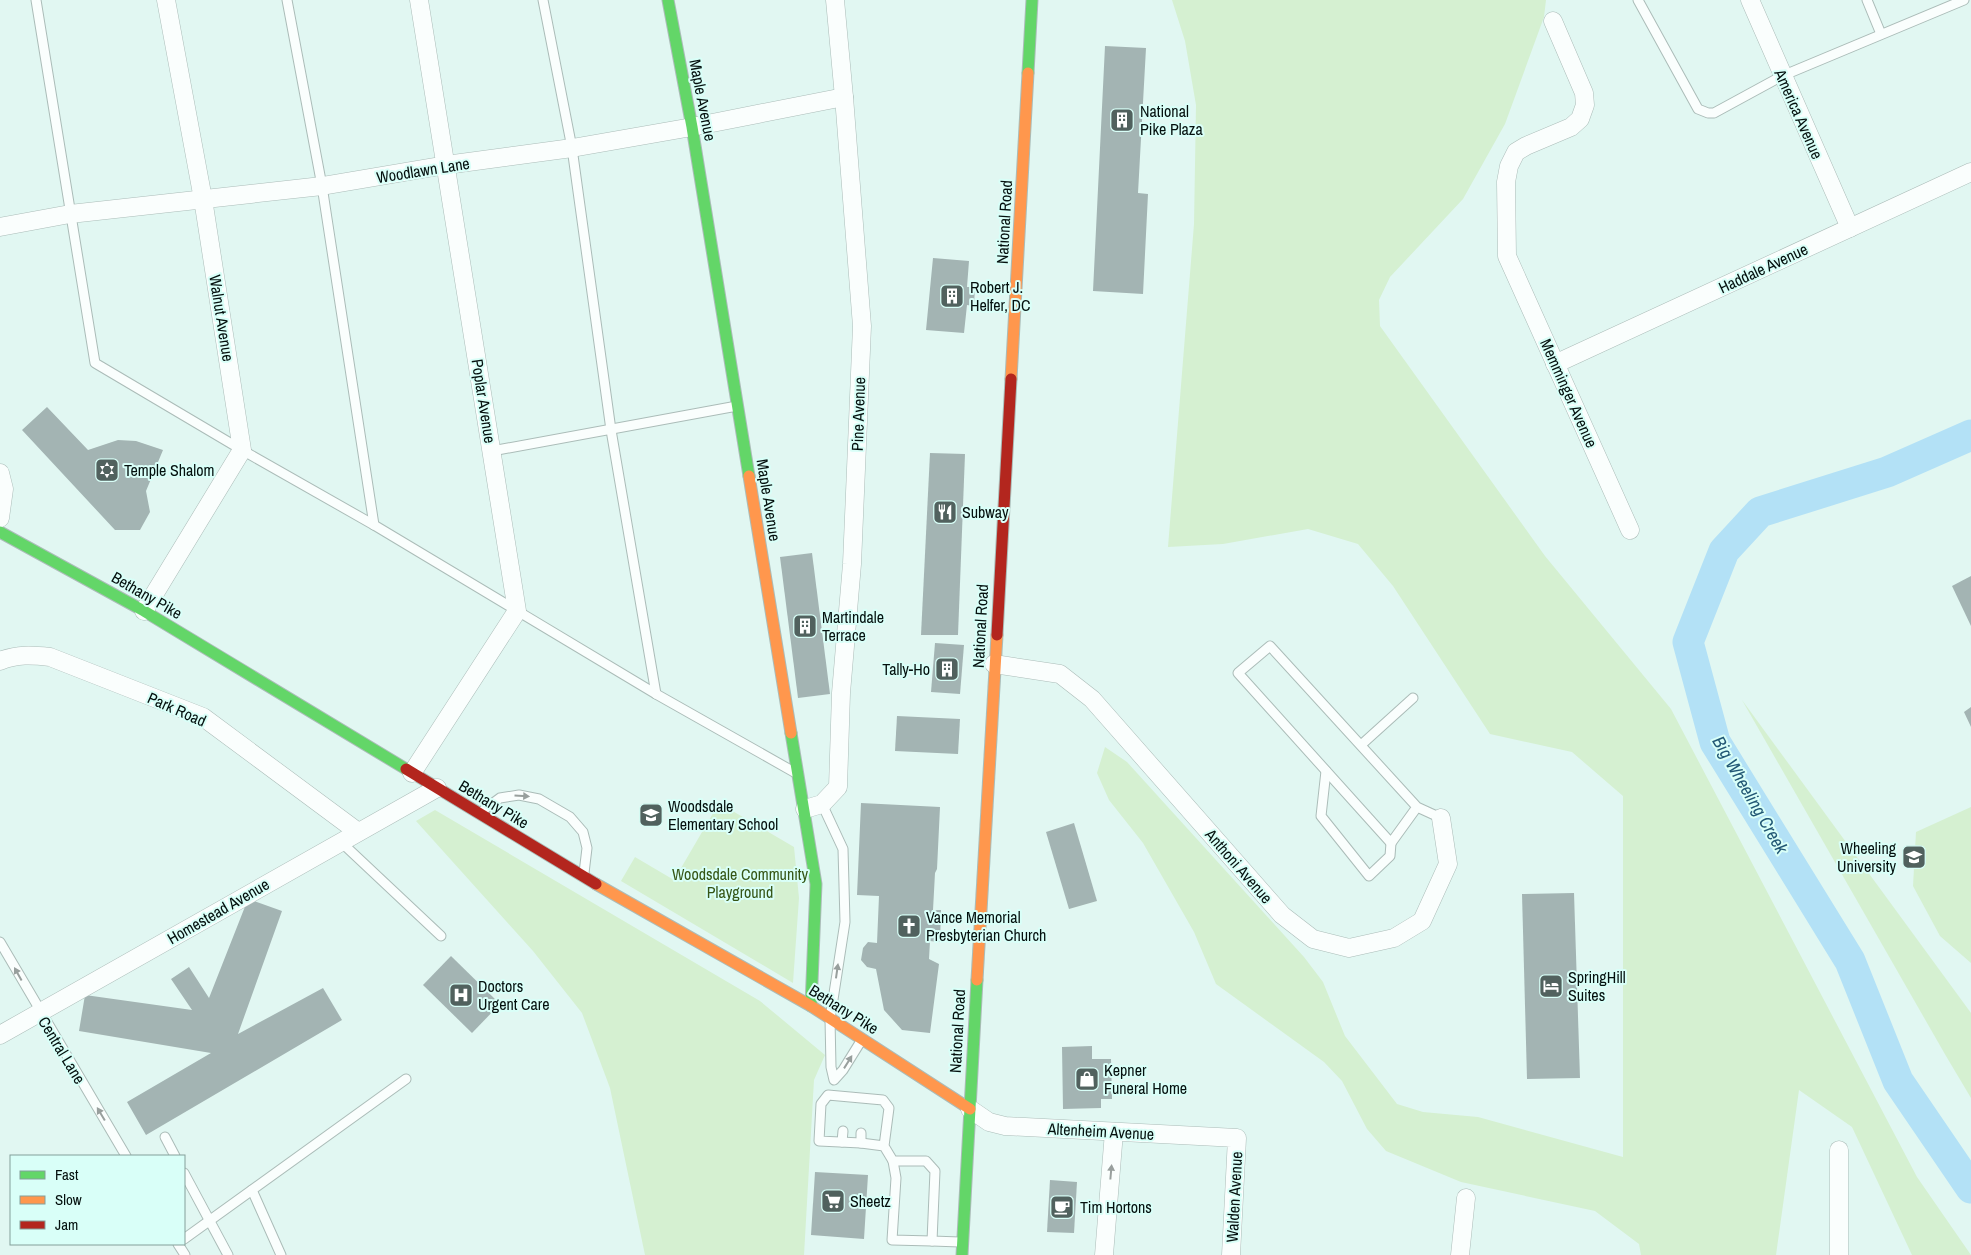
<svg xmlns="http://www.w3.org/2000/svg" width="1971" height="1255" font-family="'Archivo Narrow',sans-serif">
<rect width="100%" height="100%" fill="#e1f7f2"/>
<!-- green -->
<g fill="#d5f0d1">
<path d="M1172 0H1546L1544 17 1505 124 1463 199 1390 277 1379 300 1380 326 1545 556 1671 709 1917 1177 1971 1255H1912L1852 1127 1799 1090 1776 1255H1641L1639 1244 1595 1211 1461 1182 1386 1151 1367 1129 1342 1081 1324 1062 1216 984 1194 932 1143 843 1109 800 1097 773 1105 747 1127 762 1304 957 1323 982 1345 1036 1397 1104 1423 1112 1478 1117 1623 1157V796L1572 752 1490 734 1393 586 1358 544 1308 529 1223 544 1168 547 1194 224 1196 105 1185 41Z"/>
<path d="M1742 700 1971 1013V1098L1946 1056Z"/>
<path d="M719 803 794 847 799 898 793 983 621 881 635 857 674 880Z"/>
<path d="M1971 807V963L1940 936 1913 886 1916 832Z"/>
<path d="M435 810 760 1001 825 1055 814 1080 804 1255H645L610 1088 582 1013 533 951 416 821Z"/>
</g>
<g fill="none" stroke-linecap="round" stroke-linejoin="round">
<!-- river -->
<path stroke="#b3e1f6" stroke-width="31" d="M1971 435 1887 472 1760 512 1724 551 1688 642 1715 742 1850 961 1898 1081 1971 1188"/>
</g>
<!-- building -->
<g fill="#a3b4b3">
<path d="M1105 46 1146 48 1138 193 1148 194 1143 294 1093 291Z"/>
<path d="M933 258 969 261 967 287H975L974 306 967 305 964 333 926 330Z"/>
<path d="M47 407 88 450 118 440 136 441 163 450 146 491 150 512 140 530H115L22 430Z"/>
<path d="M930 453 965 454 958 635H921Z"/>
<path d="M812 553 830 694 798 698 780 557Z"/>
<path d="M1971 576V626L1952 586Z"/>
<path d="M935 643 964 645 960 694 931 692Z"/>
<path d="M1971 707V727L1964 712Z"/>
<path d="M897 716 960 719 958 754 895 751Z"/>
<path d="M861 803 940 807 937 869 935 873 933 910H941L940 942 930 941 929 959 939 964 930 1033 902 1030 884 1010 876 969 867 967 861 960 863 948 868 942 877 943 879 896 857 895Z"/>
<path d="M1074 823 1097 901 1069 909 1046 832Z"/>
<path d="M1574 893 1580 1078 1527 1079 1522 894Z"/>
<path d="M248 899 282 911 238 1034 323 988 342 1020 146 1135 127 1102 211 1053 79 1031 85 995 192 1010 171 979 189 967 209 998Z"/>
<path d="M451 956 500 1004 472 1033 423 985Z"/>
<path d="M1092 1046V1059H1111L1112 1099H1101V1108L1063 1109 1062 1047Z"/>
<path d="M815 1172 868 1175 864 1239 811 1235Z"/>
<path d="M1050 1180 1077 1182 1074 1233 1047 1232Z"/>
</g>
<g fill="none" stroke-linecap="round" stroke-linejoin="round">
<!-- lane casing -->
<g stroke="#abbcb8" stroke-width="11">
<g id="lane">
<path d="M36 0 95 363 242 450 374 525 656 694 794 772"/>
<path d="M287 0 322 186 374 525"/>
<path d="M543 0 572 148 611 430 656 694"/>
<path d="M1638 0 1698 109 1708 113H1714L1782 76 1964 0"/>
<path d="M1867 0 1881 34"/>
<path d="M492 451 737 406"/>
<path d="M1361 745 1413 698"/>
<path d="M1326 771 1321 816 1369 876 1390 856 1391 843"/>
<path d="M822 804 843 849 845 922 830 1019 831 1067 834 1080 843 1070 861 1041"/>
<path d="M1417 807 1391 843 1238 673 1270 646 1417 807 1441 818"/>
<path d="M481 812 500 798 519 795 539 799 570 817 583 832 587 848 584 873"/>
<path d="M341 842 441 936"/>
<path d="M0 942 126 1156"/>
<path d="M165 1137 175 1156"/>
<path d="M842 1142 843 1131"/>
<path d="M861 1143V1133"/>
<path d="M884 1146 861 1143 819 1141 821 1104 828 1095 883 1100 889 1108 884 1146 893 1161H926L935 1171 932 1241 960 1242"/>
<path d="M893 1161 896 1178 892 1240 932 1241"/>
<path d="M184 1173 228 1255"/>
<path d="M252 1190 281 1255"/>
<path d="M184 1239 406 1079"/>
<path d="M178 1244 185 1255"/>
</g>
</g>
<!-- street casing -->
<g stroke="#abbcb8" stroke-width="19">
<g id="street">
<path d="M1750 0 1850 228"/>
<path d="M1553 21 1584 93 1585 105 1580 119 1571 127 1526 146 1516 152 1509 166 1506 182 1507 256 1630 530"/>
<path d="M0 227 70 214 322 186 446 165 572 148 692 127 844 97"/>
<path d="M1555 364 1971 172"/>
<path d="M0 473 4 489 0 518"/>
<path d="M144 611 242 450 203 199 166 0"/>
<path d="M0 661C17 654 32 655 50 657L203 717 358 832"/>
<path d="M994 664 1060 674 1092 699 1282 915 1313 939 1349 948 1394 938 1422 921 1448 864 1441 818"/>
<path d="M412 773 517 611 419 0"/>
<path d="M805 809 822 804 838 787 841 693 852 564 862 326 844 97 835 0"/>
<path d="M0 1035 437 788"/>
<path d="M970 1109 989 1122 1005 1126 1237 1138 1231 1255"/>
<path d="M1104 1255 1114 1132"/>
<path d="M1460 1255 1466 1198"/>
<path d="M1839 1255V1150"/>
</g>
</g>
<!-- fast casing -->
<g stroke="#abbcb8" stroke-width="13">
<g id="fast">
<path d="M668 0 692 127 749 476"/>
<path d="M1028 73 1032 0"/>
<path d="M0 532 144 611 406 769"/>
<path d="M791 733 816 884 811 1006"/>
<path d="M962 1255 977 980"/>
</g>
</g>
<!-- slow casing -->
<g stroke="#abbcb8" stroke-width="13">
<g id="slow">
<path d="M1011 379 1028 73"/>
<path d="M749 476 791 733"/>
<path d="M596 884 811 1006 970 1109"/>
<path d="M977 980 997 635"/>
</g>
</g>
<!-- jam casing -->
<g stroke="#abbcb8" stroke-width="13">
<g id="jam">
<path d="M997 635 1011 379"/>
<path d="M406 769 596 884"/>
</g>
</g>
<!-- lane -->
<use href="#lane" stroke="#fafefd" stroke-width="9"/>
<!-- street -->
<use href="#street" stroke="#fafefd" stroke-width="18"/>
<!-- fast -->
<use href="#fast" stroke="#63d668" stroke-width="11"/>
<!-- slow -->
<use href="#slow" stroke="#ff974d" stroke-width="11"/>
<!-- jam -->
<use href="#jam" stroke="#b3261e" stroke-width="11"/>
</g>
<!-- one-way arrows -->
<defs><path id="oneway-solid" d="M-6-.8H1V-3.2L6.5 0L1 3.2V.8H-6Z" transform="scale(1.25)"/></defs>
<g fill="#989f9d">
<use href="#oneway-solid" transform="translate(522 796) rotate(3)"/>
<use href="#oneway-solid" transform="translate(837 971) rotate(-82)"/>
<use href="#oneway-solid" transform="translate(18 974) rotate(-119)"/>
<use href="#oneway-solid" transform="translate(848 1062) rotate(-58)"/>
<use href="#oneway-solid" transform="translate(101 1114) rotate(-121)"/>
<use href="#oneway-solid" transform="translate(1111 1172) rotate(-85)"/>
</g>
<!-- icons -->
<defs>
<g id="building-square" transform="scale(1.25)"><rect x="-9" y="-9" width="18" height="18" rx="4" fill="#51615e" stroke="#d9fff8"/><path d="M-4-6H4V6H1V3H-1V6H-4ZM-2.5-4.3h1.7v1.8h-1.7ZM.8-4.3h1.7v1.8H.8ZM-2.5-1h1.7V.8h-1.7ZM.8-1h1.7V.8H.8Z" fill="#fff"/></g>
<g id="synagogue-square" transform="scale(1.25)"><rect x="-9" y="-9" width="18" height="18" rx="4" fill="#51615e" stroke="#d9fff8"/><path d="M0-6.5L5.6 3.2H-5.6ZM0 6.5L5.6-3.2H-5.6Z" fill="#fff"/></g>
<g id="restaurant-square" transform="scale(1.25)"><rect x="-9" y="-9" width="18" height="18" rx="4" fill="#51615e" stroke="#d9fff8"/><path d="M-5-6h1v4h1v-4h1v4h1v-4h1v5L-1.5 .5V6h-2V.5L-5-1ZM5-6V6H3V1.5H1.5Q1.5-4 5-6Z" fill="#fff"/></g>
<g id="school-square" transform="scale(1.25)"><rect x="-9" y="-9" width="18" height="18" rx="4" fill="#51615e" stroke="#d9fff8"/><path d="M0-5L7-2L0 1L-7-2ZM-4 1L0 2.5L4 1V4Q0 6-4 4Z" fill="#fff"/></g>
<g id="university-square" transform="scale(1.25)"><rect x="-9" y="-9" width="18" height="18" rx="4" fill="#51615e" stroke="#d9fff8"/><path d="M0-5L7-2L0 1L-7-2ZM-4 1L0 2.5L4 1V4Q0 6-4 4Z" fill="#fff"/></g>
<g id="church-square" transform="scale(1.25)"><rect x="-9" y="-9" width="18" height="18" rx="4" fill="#51615e" stroke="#d9fff8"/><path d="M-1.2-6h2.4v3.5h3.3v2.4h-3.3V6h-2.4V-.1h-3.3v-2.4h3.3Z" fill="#fff"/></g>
<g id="hotel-square" transform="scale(1.25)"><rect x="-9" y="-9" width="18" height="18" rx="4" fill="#51615e" stroke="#d9fff8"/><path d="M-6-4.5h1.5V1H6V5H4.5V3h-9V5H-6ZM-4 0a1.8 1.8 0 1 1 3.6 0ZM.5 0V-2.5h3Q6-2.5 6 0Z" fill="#fff"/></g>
<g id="hospital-square" transform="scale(1.25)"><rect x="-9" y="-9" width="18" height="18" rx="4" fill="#51615e" stroke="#d9fff8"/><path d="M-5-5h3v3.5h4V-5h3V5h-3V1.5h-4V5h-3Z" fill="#fff"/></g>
<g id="shop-square" transform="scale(1.25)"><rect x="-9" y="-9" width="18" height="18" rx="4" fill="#51615e" stroke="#d9fff8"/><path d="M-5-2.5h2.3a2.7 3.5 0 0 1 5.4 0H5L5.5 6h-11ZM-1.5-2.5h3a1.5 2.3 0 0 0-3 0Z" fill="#fff"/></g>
<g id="supermarket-square" transform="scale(1.25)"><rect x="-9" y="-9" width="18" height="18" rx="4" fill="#51615e" stroke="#d9fff8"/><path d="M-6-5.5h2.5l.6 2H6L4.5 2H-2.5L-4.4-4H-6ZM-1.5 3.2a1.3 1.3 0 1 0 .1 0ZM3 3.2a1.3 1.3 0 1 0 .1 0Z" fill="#fff"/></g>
<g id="cafe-square" transform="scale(1.25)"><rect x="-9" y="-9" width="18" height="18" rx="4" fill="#51615e" stroke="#d9fff8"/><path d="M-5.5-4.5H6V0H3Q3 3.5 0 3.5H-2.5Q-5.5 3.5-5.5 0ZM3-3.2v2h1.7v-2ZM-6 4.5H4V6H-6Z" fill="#fff"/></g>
</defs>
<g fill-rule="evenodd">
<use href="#building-square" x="1122" y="120"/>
<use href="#building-square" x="952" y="296"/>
<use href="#synagogue-square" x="107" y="470"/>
<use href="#restaurant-square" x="945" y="512"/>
<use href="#building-square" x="805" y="626"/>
<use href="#building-square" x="947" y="669"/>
<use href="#school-square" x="651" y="815"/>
<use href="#university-square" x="1914" y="857"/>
<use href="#church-square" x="909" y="926"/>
<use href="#hotel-square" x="1551" y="986"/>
<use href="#hospital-square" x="461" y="995"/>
<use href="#shop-square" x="1087" y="1079"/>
<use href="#supermarket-square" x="833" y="1201"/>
<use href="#cafe-square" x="1062" y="1207"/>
</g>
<g text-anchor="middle" stroke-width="4" stroke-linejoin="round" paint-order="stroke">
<!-- street labels -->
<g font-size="16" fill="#04100e" stroke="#d9fff8">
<text transform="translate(703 100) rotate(79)" y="6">Maple Avenue</text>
<text transform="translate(1799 114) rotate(66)" y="6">America Avenue</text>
<text transform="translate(423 170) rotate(-9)" y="6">Woodlawn Lane</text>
<text transform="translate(1004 222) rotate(-87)" y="6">National Road</text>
<text transform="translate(1763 268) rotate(-25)" y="6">Haddale Avenue</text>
<text transform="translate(222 318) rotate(81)" y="6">Walnut Avenue</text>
<text transform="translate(1569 393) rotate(66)" y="6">Memminger Avenue</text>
<text transform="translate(484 401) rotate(81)" y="6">Poplar Avenue</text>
<text transform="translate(858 414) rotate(-88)" y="6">Pine Avenue</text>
<text transform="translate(769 500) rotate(81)" y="6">Maple Avenue</text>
<text transform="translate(147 595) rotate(30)" y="6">Bethany Pike</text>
<text transform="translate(980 626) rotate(-87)" y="6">National Road</text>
<text transform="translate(177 709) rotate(24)" y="6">Park Road</text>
<text transform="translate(494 804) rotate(31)" y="6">Bethany Pike</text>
<text transform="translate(1239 866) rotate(49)" y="6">Anthoni Avenue</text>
<text transform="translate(218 911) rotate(-30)" y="6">Homestead Avenue</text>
<text transform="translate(844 1009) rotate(32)" y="6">Bethany Pike</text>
<text transform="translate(957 1031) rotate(-87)" y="6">National Road</text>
<text transform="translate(62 1050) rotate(59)" y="6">Central Lane</text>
<text transform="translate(1101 1131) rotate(3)" y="6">Altenheim Avenue</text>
<text transform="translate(1234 1197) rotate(-87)" y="6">Walden Avenue</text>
</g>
<!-- poi labels -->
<g font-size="16" fill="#04100e" stroke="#d9fff8" text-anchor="start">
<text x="1140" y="117">National<tspan x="1140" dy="18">Pike Plaza</tspan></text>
<text x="970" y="293">Robert J.<tspan x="970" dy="18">Helfer, DC</tspan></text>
<text x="124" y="476">Temple Shalom</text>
<text x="962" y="518">Subway</text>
<text x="822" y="623">Martindale<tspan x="822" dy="18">Terrace</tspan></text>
<text x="930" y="675" text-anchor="end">Tally-Ho</text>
<text x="668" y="812">Woodsdale<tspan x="668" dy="18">Elementary School</tspan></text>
<text x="1896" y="854" text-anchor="end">Wheeling<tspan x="1896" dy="18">University</tspan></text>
<text x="926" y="923">Vance Memorial<tspan x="926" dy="18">Presbyterian Church</tspan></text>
<text x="1568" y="983">SpringHill<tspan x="1568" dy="18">Suites</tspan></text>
<text x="478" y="992">Doctors<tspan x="478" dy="18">Urgent Care</tspan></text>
<text x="1104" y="1076">Kepner<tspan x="1104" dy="18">Funeral Home</tspan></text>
<text x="850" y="1207">Sheetz</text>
<text x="1080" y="1213">Tim Hortons</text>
</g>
<!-- park labels -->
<g font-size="16" fill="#355515" stroke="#d9fff8">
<text x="740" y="880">Woodsdale Community<tspan x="740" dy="18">Playground</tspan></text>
</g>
<!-- water labels -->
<g font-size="18" font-style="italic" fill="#215774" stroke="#d9fff8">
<text transform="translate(1750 795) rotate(60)" y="6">Big Wheeling Creek</text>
</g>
</g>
<!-- legend -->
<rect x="10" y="1155" width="175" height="90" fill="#d9fff8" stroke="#849f9a"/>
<rect x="20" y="1171" width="25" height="8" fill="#63d668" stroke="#849f9a"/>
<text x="55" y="1180" font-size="15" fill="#04100e">Fast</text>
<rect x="20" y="1196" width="25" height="8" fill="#ff974d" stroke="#849f9a"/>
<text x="55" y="1205" font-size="15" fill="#04100e">Slow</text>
<rect x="20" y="1221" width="25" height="8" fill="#b3261e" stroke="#849f9a"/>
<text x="55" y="1230" font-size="15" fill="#04100e">Jam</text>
</svg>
